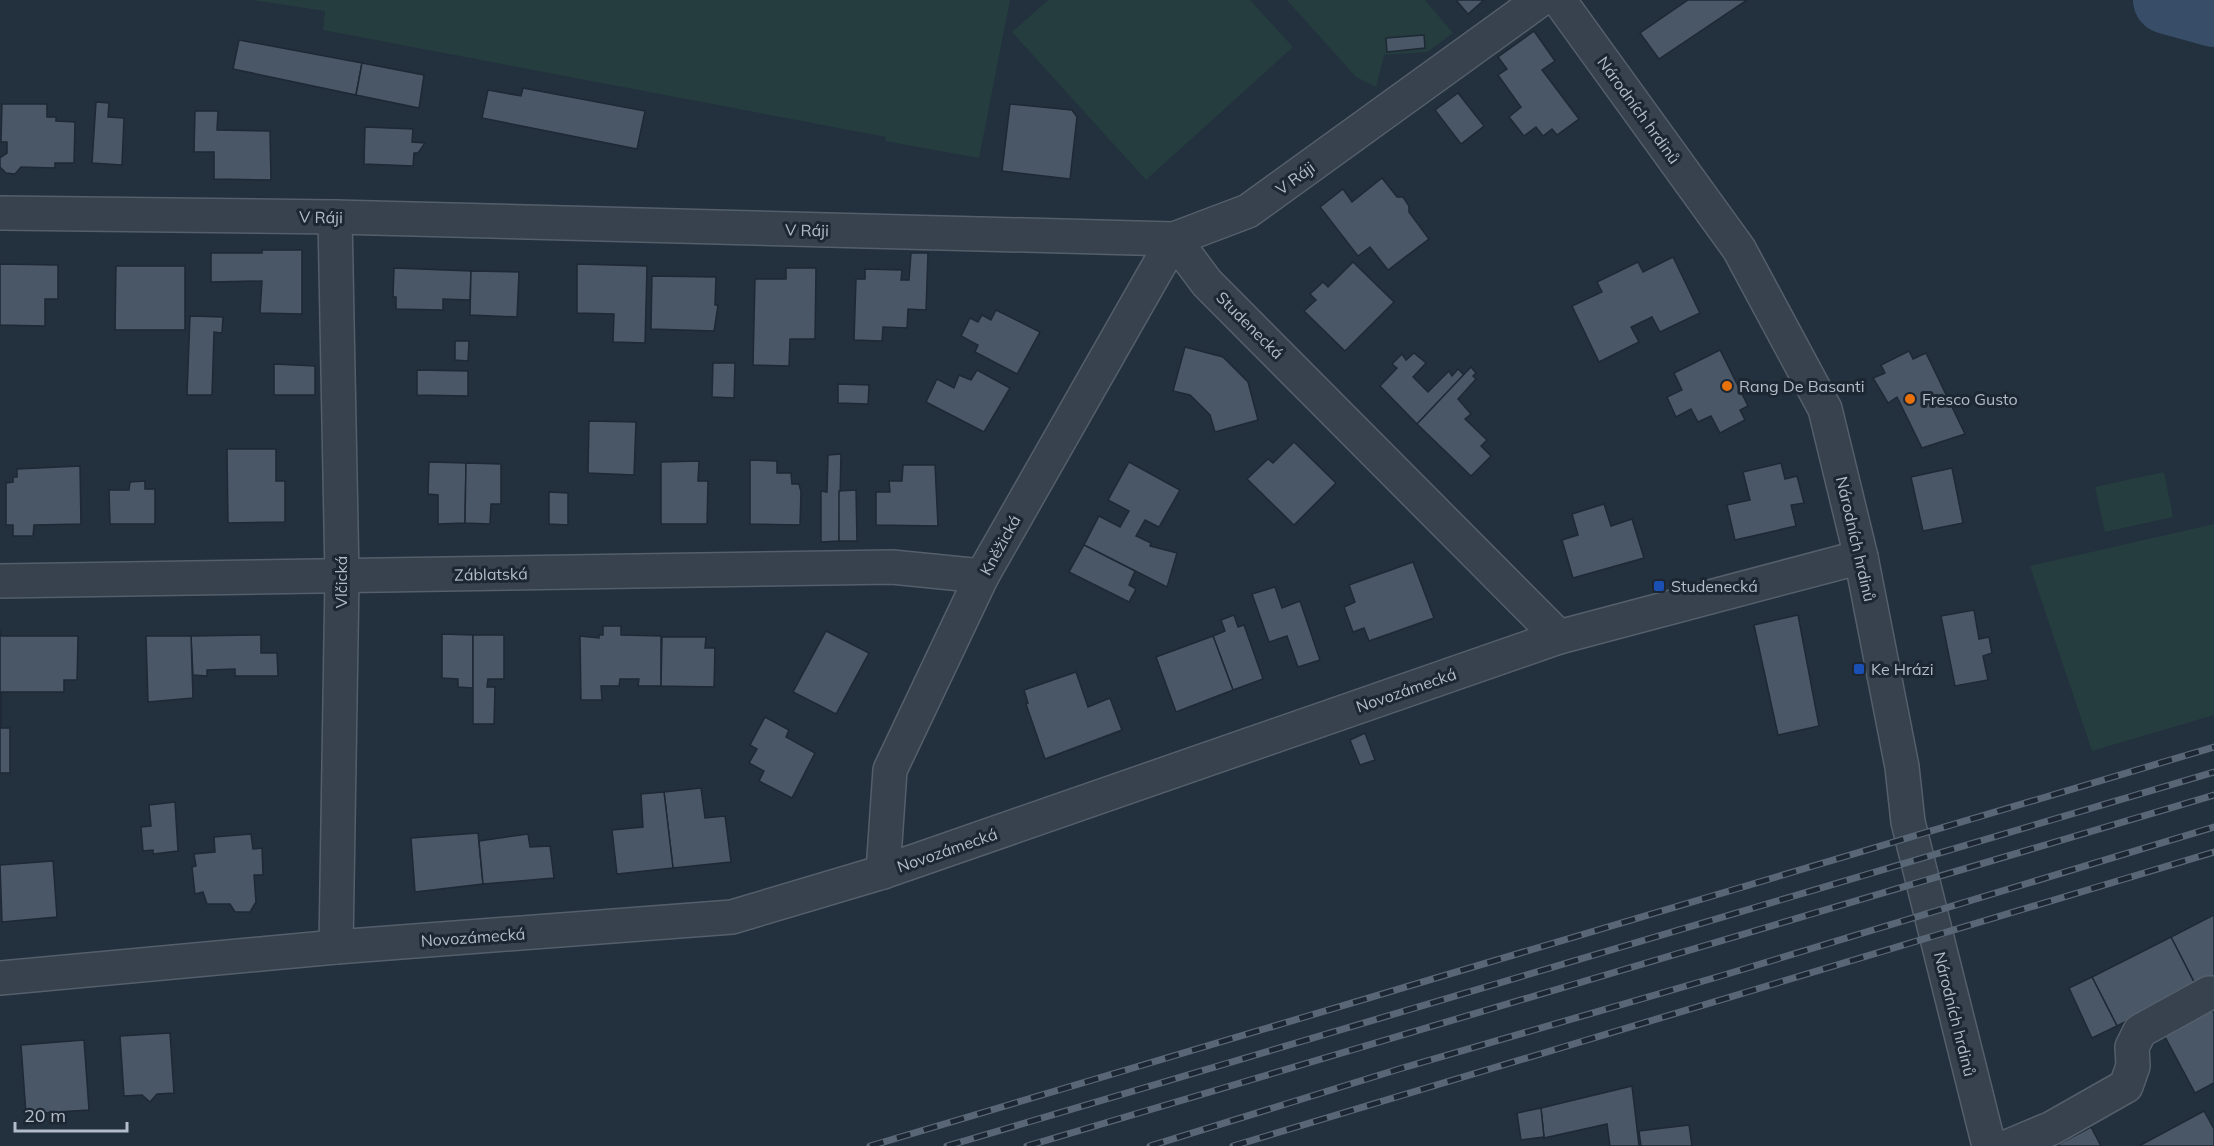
<svg xmlns="http://www.w3.org/2000/svg" width="2214" height="1146" font-family="Mulish,sans-serif">
<rect width="100%" height="100%" fill="#23303e"/>
<!-- green -->
<g fill="#253d3f">
<path d="M252 0H1010L979 158 885 141 886 137 323 30 325 11Z"/>
<path d="M1048 0H1250L1293 47 1146 180 1012 32Z"/>
<path d="M1287 0H1425L1453 33 1427 52 1384 55 1376 87 1356 77Z"/>
<path d="M2164 472 2173 517 2105 532 2095 487Z"/>
<path d="M2214 524V715L2092 751 2030 566Z"/>
</g>
<g fill="none" stroke-linecap="round" stroke-linejoin="round">
<!-- river -->
<path stroke="#384e68" stroke-width="68" d="M2167 0 2214 13"/>
</g>
<!-- building -->
<g fill="#495767" stroke="#1e2935" stroke-width="1.5">
<path d="M1456 0H1484L1468 14Z"/>
<path d="M1688 0H1747L1659 59 1640 33Z"/>
<path d="M1534 31 1555 61 1542 70 1579 119 1557 135 1552 129 1543 136 1536 127 1524 136 1509 117 1521 107 1498 75 1507 69 1498 57Z"/>
<path d="M1424 35 1425 48 1387 52 1386 38Z"/>
<path d="M239 40 362 63 356 95 233 69Z"/>
<path d="M362 63 424 75 419 108 356 95Z"/>
<path d="M523 88 645 111 637 149 482 118 488 90 521 96Z"/>
<path d="M1458 93 1484 126 1461 144 1435 110Z"/>
<path d="M96 102 109 103 108 117 124 118 122 165 92 163Z"/>
<path d="M2 104H47V117H56V121L75 122 74 163H55V168L21 167 15 174 6 173 0 167V158L7 153V142H1Z"/>
<path d="M1010 104 1072 110 1077 117 1070 179 1002 171Z"/>
<path d="M195 111H218L217 130 270 131 271 180 214 179V152H194Z"/>
<path d="M365 127 413 129 412 142 425 143 418 153H414L413 166 364 164Z"/>
<path d="M1382 178 1397 197H1403L1409 206V212L1429 239 1388 270 1370 247 1358 256 1320 207 1343 189 1352 202Z"/>
<path d="M262 250H302V314L260 313 262 281 211 282V253H262Z"/>
<path d="M911 253H928L926 310 908 309 907 328 883 327 882 341 854 340 856 279H865V269L902 270 901 280H909Z"/>
<path d="M1673 257 1700 313 1660 332 1652 317 1631 327 1639 342 1599 362 1572 306 1602 292 1597 282 1638 262 1643 272Z"/>
<path d="M1353 262 1394 302 1345 351 1304 311 1316 300 1310 294 1323 282 1328 287Z"/>
<path d="M0 264 58 265V299H45V326L0 325Z"/>
<path d="M577 264 647 266 645 343 613 342 614 314 577 313Z"/>
<path d="M116 266H185V330H115Z"/>
<path d="M394 268 471 271 470 300 443 299V310L396 309V297H393Z"/>
<path d="M786 268H816L815 339H790L789 366 753 365 755 279H786Z"/>
<path d="M471 271 519 272 517 317 470 315Z"/>
<path d="M652 276 716 277 715 305H718L714 331 651 329Z"/>
<path d="M996 310 1040 332 1017 374 975 352 978 345 961 336 970 318 978 322 982 315 991 320Z"/>
<path d="M190 316 223 317 222 333 214 332 212 395H187Z"/>
<path d="M455 341H469L468 361 455 360Z"/>
<path d="M1185 347 1223 357 1248 382 1258 420 1215 432 1210 415 1190 395 1173 391Z"/>
<path d="M1720 350 1748 406 1740 410 1745 420 1720 433 1711 416 1698 422 1691 409 1676 417 1667 397 1682 390 1674 373Z"/>
<path d="M1909 351 1913 359 1926 353 1965 434 1922 448 1897 397 1888 403 1873 378 1885 373 1881 365Z"/>
<path d="M1414 353 1426 363 1413 377 1428 392 1449 371 1452 376 1458 369 1464 375 1417 424 1380 386 1397 368 1392 364 1402 354 1406 360Z"/>
<path d="M713 363H735L734 398 712 397Z"/>
<path d="M274 364 315 366V395H274Z"/>
<path d="M1471 367 1476 373 1473 376 1476 379 1458 399 1471 414 1465 419 1487 440 1481 446 1491 456 1471 476 1417 424Z"/>
<path d="M417 370 468 371V396L417 395Z"/>
<path d="M977 370 1010 388 984 432 926 402 937 379 954 388 959 375 971 380Z"/>
<path d="M838 384 869 385 868 404 838 403Z"/>
<path d="M589 421 636 422 634 475 588 473Z"/>
<path d="M1294 442 1336 483 1294 525 1247 479 1268 459 1273 463Z"/>
<path d="M227 449H276V481H285V522L228 523Z"/>
<path d="M841 454 839 541 821 542V491L827 492 828 455Z"/>
<path d="M750 460 777 461V473H791L792 484H799L801 492 800 525 750 524Z"/>
<path d="M699 461 698 481H708L707 524H661V462Z"/>
<path d="M429 462 466 463 465 523 438 524V495L428 494Z"/>
<path d="M1129 462 1180 490 1159 527 1145 520 1136 536 1151 543 1150 546 1177 553 1167 587 1084 545 1099 516 1120 527 1129 511 1108 500Z"/>
<path d="M466 463 501 464V504H491L490 524 465 523Z"/>
<path d="M1781 463 1785 479 1797 476 1804 503 1791 505 1796 526 1735 540 1727 505 1750 500 1743 472Z"/>
<path d="M903 465H935L938 526 876 525V492H890L889 481H902Z"/>
<path d="M80 466 81 524 34 525 33 536H13V525H6V483L13 482V477H17V469Z"/>
<path d="M1952 468 1963 523 1923 531 1911 477Z"/>
<path d="M145 481V489H155V524H110L109 490H129L130 482Z"/>
<path d="M856 490 857 541H839V491Z"/>
<path d="M549 492 568 493V525L549 524Z"/>
<path d="M1604 504 1611 526 1632 519 1644 558 1573 578 1562 540 1578 535 1572 514Z"/>
<path d="M1084 545 1135 571 1129 585 1136 589 1129 602 1069 572Z"/>
<path d="M1413 562 1434 618 1369 641 1364 628 1353 632 1344 607 1355 602 1349 585Z"/>
<path d="M1275 587 1282 608 1300 601 1320 660 1298 667 1287 636 1269 642 1252 594Z"/>
<path d="M1974 610 1979 639 1989 637 1992 653 1983 656 1988 680 1955 686 1941 616Z"/>
<path d="M1234 615 1238 627 1244 625 1263 679 1233 690 1213 636 1225 631 1221 620Z"/>
<path d="M1798 615 1819 726 1778 735 1754 625Z"/>
<path d="M603 626H621V635L661 636V686H638L639 679H620L619 686H601L602 700H581L580 636 599 638V635H603Z"/>
<path d="M0 630 1 636H78L77 680H64V692H1V728H10V773H0Z"/>
<path d="M826 631 869 653 836 714 793 692Z"/>
<path d="M442 634 473 635V688L458 687V679L442 678Z"/>
<path d="M261 635V653H277L278 676H235V669L207 670V676L193 675 191 636Z"/>
<path d="M473 635H504V679H488L487 687H495L494 724H473Z"/>
<path d="M146 636H191L193 698 148 702Z"/>
<path d="M1213 636 1233 690 1176 712 1156 657Z"/>
<path d="M662 637H706L705 648H715L714 687 661 686Z"/>
<path d="M1076 672 1088 707 1110 698 1122 730 1045 759 1026 704 1028 703 1024 690Z"/>
<path d="M765 717 789 730 786 737 815 753 792 798 759 781 764 771 749 763 757 749 750 745Z"/>
<path d="M1365 733 1375 760 1360 765 1350 740Z"/>
<path d="M701 788 705 818 725 816 731 862 673 868 664 792Z"/>
<path d="M664 792 673 868 617 874 612 830 643 827 641 794Z"/>
<path d="M175 802 178 851 153 854V850L143 851 141 827 151 826 149 805Z"/>
<path d="M478 833 483 884 415 892 411 838Z"/>
<path d="M251 834 253 849 262 848 263 875H254L256 902 250 912H235L230 904H207L203 892 195 894 192 867 196 866 194 854 215 852 214 837Z"/>
<path d="M528 834 530 847 550 846 554 878 483 884 479 841Z"/>
<path d="M53 861 57 917 2 922 0 865Z"/>
<path d="M2214 915V977L2196 986 2171 937Z"/>
<path d="M2171 937 2196 986 2117 1026 2092 977Z"/>
<path d="M2092 977 2117 1026 2092 1038 2069 988Z"/>
<path d="M2210 1007 2214 1013V1083L2195 1093 2163 1033Z"/>
<path d="M170 1033 174 1093 157 1094 150 1102 142 1095 124 1096 120 1036Z"/>
<path d="M84 1040 89 1110 26 1114 21 1045Z"/>
<path d="M1632 1086 1639 1146H1610L1607 1124 1544 1138 1541 1108Z"/>
<path d="M1541 1108 1544 1137 1521 1140 1517 1113Z"/>
<path d="M2204 1111 2214 1129V1146H2139Z"/>
<path d="M1689 1125 1692 1146H1641L1639 1131Z"/>
<path d="M2091 1127 2101 1146H2060L2059 1144Z"/>
</g>
<g fill="none" stroke-linecap="round" stroke-linejoin="round">
<!-- minor casing -->
<g stroke="#555f6c" stroke-width="36">
<g id="minor">
<path d="M1559 0 1739 249 1825 409 1861 557 1902 767 1908 822 1989 1146"/>
<path d="M0 213 335 217 1174 239 1248 211 1540 0"/>
<path d="M335 217 342 577 336 947"/>
<path d="M1174 239 1207 283 1559 637"/>
<path d="M0 581 892 567 982 576"/>
<path d="M883 872 890 770 982 576 1174 239"/>
<path d="M0 978 336 947 732 917 883 872 1559 637 1861 557"/>
<path d="M2009 1146 2052 1128 2126 1086 2133 1066 2132 1047 2140 1031 2209 993H2214"/>
</g>
</g>
<!-- minor -->
<use href="#minor" stroke="#37424e" stroke-width="33"/>
<!-- rail casing -->
<g stroke="#596675" stroke-width="7">
<g id="rail">
<path d="M870 1146 2214 747"/>
<path d="M947 1146 2214 772"/>
<path d="M1027 1146 2214 795"/>
<path d="M1150 1146 1399 1069 1724 975 2214 827"/>
<path d="M1233 1146 2214 852"/>
</g>
</g>
<!-- rail -->
<use href="#rail" stroke="#1c2733" stroke-width="4.5" stroke-dasharray="14" stroke-linecap="butt"/>
</g>
<!-- markers -->
<g fill="#e8710a" stroke="#1c2733" stroke-width="2">
<circle cx="1727" cy="386" r="6"/>
<circle cx="1910" cy="399" r="6"/>
</g>
<g fill="#1a4fb4" stroke="#1c2733" stroke-width="2">
<rect x="1653" y="580" width="12" height="12" rx="3"/>
<rect x="1853" y="663" width="12" height="12" rx="3"/>
</g>
<g text-anchor="middle" stroke-width="6" stroke-linejoin="round" paint-order="stroke">
<!-- street labels -->
<g font-size="16" fill="#b3bcc9" stroke="#1c2733">
<text transform="translate(1639 110) rotate(54)" y="6">Národních hrdinů</text>
<text transform="translate(1295 178) rotate(-36)" y="6">V Ráji</text>
<text transform="translate(321 217) rotate(1)" y="6">V Ráji</text>
<text transform="translate(807 230) rotate(1)" y="6">V Ráji</text>
<text transform="translate(1250 325) rotate(45)" y="6">Studenecká</text>
<text transform="translate(1856 539) rotate(77)" y="6">Národních hrdinů</text>
<text transform="translate(1000 545) rotate(-61)" y="6">Kněžická</text>
<text transform="translate(491 574) rotate(-1)" y="6">Záblatská</text>
<text transform="translate(341 582) rotate(-90)" y="6">Vlčická</text>
<text transform="translate(1406 690) rotate(-19)" y="6">Novozámecká</text>
<text transform="translate(947 850) rotate(-19)" y="6">Novozámecká</text>
<text transform="translate(473 937) rotate(-4)" y="6">Novozámecká</text>
<text transform="translate(1955 1014) rotate(76)" y="6">Národních hrdinů</text>
</g>
<!-- poi labels -->
<g font-size="16" fill="#b3bcc9" stroke="#1c2733" text-anchor="start">
<text x="1739" y="392">Rang De Basanti</text>
<text x="1922" y="405">Fresco Gusto</text>
<text x="1671" y="592">Studenecká</text>
<text x="1871" y="675">Ke Hrázi</text>
</g>
</g>
<!-- scale -->
<path d="M15 1122v9h112v-9" fill="none" stroke="#b3bcc9" stroke-width="3"/>
<text x="24" y="1122" font-size="18" fill="#b3bcc9" stroke="#1c2733" stroke-width="4.5" paint-order="stroke">20 m</text>
</svg>
